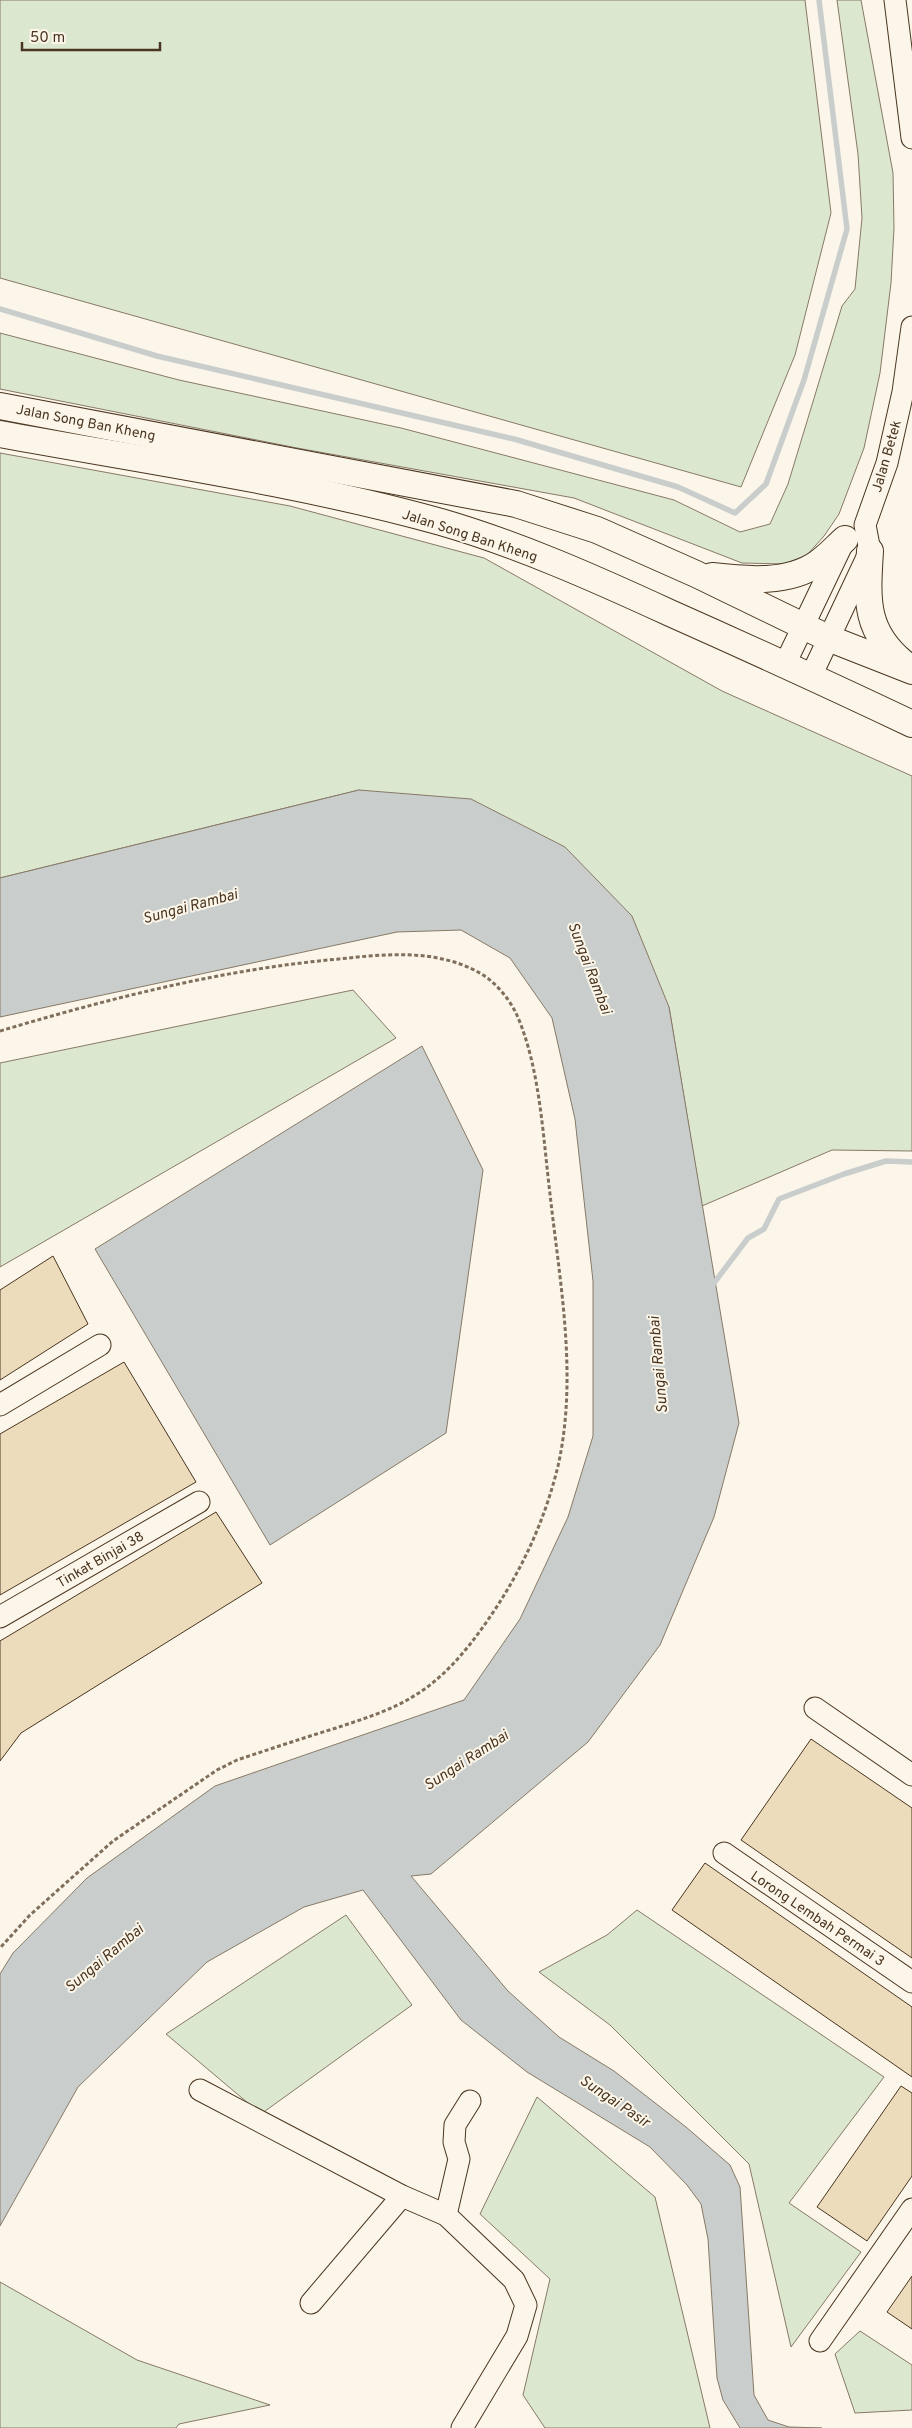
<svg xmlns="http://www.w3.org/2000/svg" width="912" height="2428" font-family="Overpass,sans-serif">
<rect width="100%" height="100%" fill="#fbf6e9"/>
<!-- green -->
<g fill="#dce7d0" stroke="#887966">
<path d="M0 0H805L831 213 795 355 741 487 0 278Z"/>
<path d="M837 0H861L893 173 894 228 891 283 880 373 864 448 839 514 824 536 807 555 784 564 742 563 574 498 297 448 0 389V333L179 380 401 428 674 500 740 532 770 524 788 484 842 306 855 289 862 218 858 154Z"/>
<path d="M0 453 290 506 484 558 722 691 912 776V1151L832 1150 702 1206 669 1007 359 790 0 878Z"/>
<path d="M353 990 396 1038 0 1267V1063Z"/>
<path d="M637 1910 884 2077 789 2203 861 2252 791 2347 749 2164 610 2025 539 1972 607 1935Z"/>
<path d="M346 1915 412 2005 261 2114 166 2034Z"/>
<path d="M537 2097 655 2197 710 2428H545L523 2395 550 2279 480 2214Z"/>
<path d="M0 2282 137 2360 270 2405 179 2424 176 2428H0Z"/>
<path d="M860 2331 912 2365V2410L855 2413 835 2354Z"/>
</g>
<!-- water -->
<g fill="#c9cecd" stroke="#887966">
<path d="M359 790 471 799 565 847 632 916 669 1007 739 1423 714 1517 660 1645 588 1742 431 1874 411 1876 508 1991 559 2037 614 2071 686 2127 730 2165 740 2187 754 2395 768 2420 789 2427 822 2428H740L723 2400 717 2378 708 2239 701 2204 687 2185 650 2147 527 2072 461 2020 363 1890 304 1907 207 1962 78 2087 0 2226V1974L13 1953 87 1878 215 1786 464 1700 520 1619 568 1517 593 1436V1281L575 1119 552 1018 510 958 461 930 397 932 0 1017V878Z"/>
<path d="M422 1046 483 1170 446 1433 270 1545 95 1249Z"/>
</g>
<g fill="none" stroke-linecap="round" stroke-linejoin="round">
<!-- stream -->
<g stroke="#c9cecd" stroke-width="5.5">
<path d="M0 309 157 356 514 439 678 487 735 513 766 484 804 380 847 229 819 0"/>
<path d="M711 1287 748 1238 764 1229 779 1199 844 1174 886 1161 912 1162"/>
</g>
</g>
<!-- building -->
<g fill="#ecdcbc" stroke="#4a3520">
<path d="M53 1256 88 1324 0 1380V1290Z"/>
<path d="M124 1362 196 1482 0 1595V1434Z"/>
<path d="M216 1512 262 1583 21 1733 0 1761V1641Z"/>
<path d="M811 1739 912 1808V1958L741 1840Z"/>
<path d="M705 1863 912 2007V2077L672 1910Z"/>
<path d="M901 2086 912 2093V2176L867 2241 817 2207Z"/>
<path d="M912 2276V2329L887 2312Z"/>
</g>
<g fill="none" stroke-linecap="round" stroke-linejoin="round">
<!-- minor casing -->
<g stroke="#4a3520" stroke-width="23">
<g id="minor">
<path d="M895 0 912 138"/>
<path d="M785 664 842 545"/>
<path d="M811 676 870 551 865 525 887 463 903 392 912 327"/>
<path d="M0 1405 100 1345"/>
<path d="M0 1617 199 1502"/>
<path d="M815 1708 912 1775"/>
<path d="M724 1853 912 1982"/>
<path d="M200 2090 402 2196 446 2215 514 2280 526 2305 517 2336 462 2428"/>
<path d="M446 2215 459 2159 454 2142 455 2125 470 2101"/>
<path d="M311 2303 402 2196"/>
<path d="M820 2341 912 2209"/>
</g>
</g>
<!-- major casing -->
<g stroke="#4a3520" stroke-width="28">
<g id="major">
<path d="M0 406 516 504 597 530 696 574 828 638 912 671"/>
<path d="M0 434C147 461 297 482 441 522 520 545 596 579 670 613 751 649 832 686 912 724"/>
<path d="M870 551C867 600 864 632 906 665"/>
<path d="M712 576C746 580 789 584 818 563 828 556 836 547 845 539"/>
</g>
</g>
<!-- path -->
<path stroke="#7f6f5c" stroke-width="3" stroke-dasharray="4 2.5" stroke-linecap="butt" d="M0 1031C111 998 224 969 339 959 385 954 434 949 476 971 493 979 508 997 516 1013 540 1066 543 1137 550 1194 560 1284 578 1377 558 1466 542 1532 512 1590 471 1643 456 1662 438 1681 417 1694 393 1710 363 1719 336 1728 303 1738 270 1749 237 1760L217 1770 113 1841 30 1915 0 1948"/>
<!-- minor -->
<use href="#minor" stroke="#fbf6e9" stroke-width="21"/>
<!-- major -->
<use href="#major" stroke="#fbf6e9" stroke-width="26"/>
</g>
<g text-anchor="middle" stroke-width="4" stroke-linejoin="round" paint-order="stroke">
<!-- street labels -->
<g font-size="14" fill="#4a3520" stroke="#fbf6e9">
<text transform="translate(86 422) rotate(11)" y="5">Jalan Song Ban Kheng</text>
<text transform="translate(886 456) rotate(-74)" y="5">Jalan Betek</text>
<text transform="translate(470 535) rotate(18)" y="5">Jalan Song Ban Kheng</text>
<text transform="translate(100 1559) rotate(-30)" y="5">Tinkat Binjai 38</text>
<text transform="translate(818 1918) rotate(34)" y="5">Lorong Lembah Permai 3</text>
</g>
<!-- water labels -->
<g font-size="15" font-style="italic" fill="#4a3520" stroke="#fbf6e9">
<text transform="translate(190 906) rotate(-15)" y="5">Sungai Rambai</text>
<text transform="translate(590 968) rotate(69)" y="5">Sungai Rambai</text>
<text transform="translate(658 1365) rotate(-95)" y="5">Sungai Rambai</text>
<text transform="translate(466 1760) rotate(-33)" y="5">Sungai Rambai</text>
<text transform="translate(104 1958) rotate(-40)" y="5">Sungai Rambai</text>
<text transform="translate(615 2101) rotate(34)" y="5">Sungai Pasir</text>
</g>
</g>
<!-- scale -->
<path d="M22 42v8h138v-8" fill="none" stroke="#4a3520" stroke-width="2.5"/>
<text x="30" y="42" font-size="15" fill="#4a3520" stroke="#fbf6e9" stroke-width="4" paint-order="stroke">50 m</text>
</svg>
